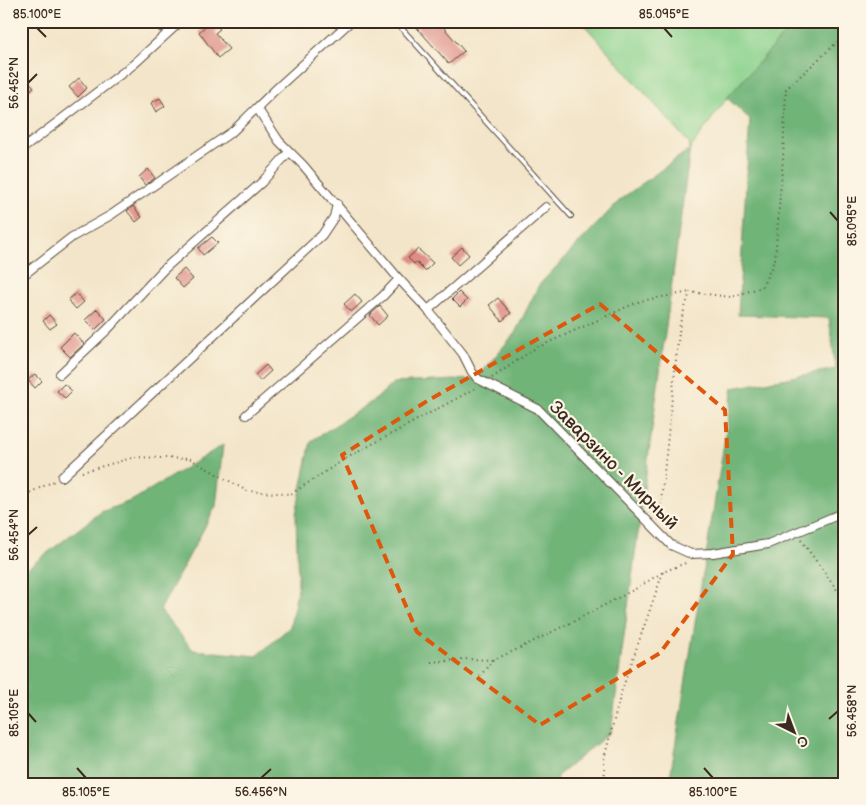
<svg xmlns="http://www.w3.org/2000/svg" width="866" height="805" font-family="'Balsamiq Sans',sans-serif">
<rect width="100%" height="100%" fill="#fcf5e5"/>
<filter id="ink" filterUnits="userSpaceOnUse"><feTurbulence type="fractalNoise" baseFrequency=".02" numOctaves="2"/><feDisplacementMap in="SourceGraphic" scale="10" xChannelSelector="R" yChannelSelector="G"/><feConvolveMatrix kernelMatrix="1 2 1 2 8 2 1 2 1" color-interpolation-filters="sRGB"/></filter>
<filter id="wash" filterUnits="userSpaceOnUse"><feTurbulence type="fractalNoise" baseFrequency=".0096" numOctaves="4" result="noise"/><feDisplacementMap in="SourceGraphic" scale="20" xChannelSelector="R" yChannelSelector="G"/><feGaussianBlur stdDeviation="1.12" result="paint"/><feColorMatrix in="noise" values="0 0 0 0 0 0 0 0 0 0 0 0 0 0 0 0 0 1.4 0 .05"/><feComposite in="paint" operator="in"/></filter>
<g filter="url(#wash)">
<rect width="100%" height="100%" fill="#f3e5c9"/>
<!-- green -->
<path fill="#8ad28d" stroke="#627e56" d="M581 21H796L727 98 690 149 689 143Z"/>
<!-- forest -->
<g fill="#6fb478" stroke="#556f4b">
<path d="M796 21H845V784H669L733 388 836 369 829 318 738 315 750 119 727 98Z"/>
<path d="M690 149 611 732 557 776 556 784H21V573L101 512 133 500 223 445 216 506 160 610 193 650 257 656 290 627 298 587 296 514 311 441 376 399 393 383 476 379 515 333 539 285 621 199Z"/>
</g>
<g id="blocks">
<!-- building -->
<g fill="#de8c85">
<path d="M158 21H172L160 32 154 25Z"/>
<path d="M211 21 220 29 215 33 229 49 218 58 199 32Z"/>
<path d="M411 21H438L464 51 449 64Z"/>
<path d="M26 78 34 87 26 94 21 88V82Z"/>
<path d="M79 78 87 88 78 97 69 87Z"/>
<path d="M160 98 165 106 156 112 151 103Z"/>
<path d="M148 169 155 178 145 185 139 177Z"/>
<path d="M133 206 142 217 136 222 127 211Z"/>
<path d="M212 237 218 243 203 255 198 248Z"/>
<path d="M462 247 469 255 458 265 451 257Z"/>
<path d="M418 249 433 263 425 271 416 262 414 264 408 258Z"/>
<path d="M184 269 193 279 183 288 174 278Z"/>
<path d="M459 292 467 300 460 307 452 299Z"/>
<path d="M76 293 84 302 76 309 68 300Z"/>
<path d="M355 294 362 302 351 312 344 304Z"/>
<path d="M498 298 511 313 502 321 489 305Z"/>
<path d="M380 306 388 316 378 325 370 315Z"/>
<path d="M97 309 106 319 95 330 85 320Z"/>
<path d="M49 315 57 324 50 329 43 321Z"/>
<path d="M74 333 84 344 70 357 60 347Z"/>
<path d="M266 365 271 371 260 381 255 375Z"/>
<path d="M35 374 42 381 35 388 28 380Z"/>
<path d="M64 384 72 391 65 398 57 391Z"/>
</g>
</g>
</g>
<g filter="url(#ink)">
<use href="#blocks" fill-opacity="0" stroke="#574638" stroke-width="1"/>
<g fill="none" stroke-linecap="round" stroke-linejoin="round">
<!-- lane casing -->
<g stroke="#574638" stroke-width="6">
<path id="lane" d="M395 21 571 216"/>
</g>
<!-- street casing -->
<g stroke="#574638" stroke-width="10">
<g id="street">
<path d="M257 108 279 141 303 165 399 279 428 310 463 354 472 372 478 379 538 409 671 545 691 554 713 553 768 544 845 512"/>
<path d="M21 150 134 64 181 21"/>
<path d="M21 277 72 237 111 215 233 131 275 90 351 21"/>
<path d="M428 310 546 207"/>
<path d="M60 374 108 329 163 270 262 182 289 152"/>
<path d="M246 415 383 296 399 279"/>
<path d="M62 477 322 235 334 217 337 204"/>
</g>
</g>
<!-- path -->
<g stroke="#574638" stroke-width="2" stroke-dasharray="1 4" stroke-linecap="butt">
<path d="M492 378 534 349 640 301 690 292"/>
<path d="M82 472 135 457 190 459 247 491 291 494 345 459 476 388"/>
<path d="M21 497 54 481"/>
<path d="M659 520 680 323 690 292 731 297 762 287 775 259 783 158 786 89 845 35"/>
<path d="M801 540 845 601"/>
<path d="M431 662 468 659 493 660"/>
<path d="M480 676 493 660 518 649 578 619 637 588 663 572 688 562"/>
<path d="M605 784 604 759 621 693 663 572"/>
</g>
<!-- lane -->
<use href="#lane" stroke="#fff" stroke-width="4"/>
<!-- street -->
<use href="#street" stroke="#fff" stroke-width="8"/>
</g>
</g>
<!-- marked area -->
<path fill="none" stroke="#df570d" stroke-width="4" stroke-dasharray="10 6" stroke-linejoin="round" d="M600 304 725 410 733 554 660 653 540 725 417 632 342 455 427 401Z"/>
<!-- ticks -->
<path fill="none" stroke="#3b2a1e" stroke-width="2" d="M37 28 46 37M664 28 672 37M28 83 37 74M830 212 838 221M28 535 37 527M28 713 36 722M829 719 838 711M77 768 86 778M704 768 713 778M261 778 271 769"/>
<g text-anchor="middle" stroke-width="4.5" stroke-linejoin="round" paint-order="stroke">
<!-- street labels -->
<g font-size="18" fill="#3b2a1e" stroke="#fcf5e5">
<text transform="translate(614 465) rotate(45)" y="6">Заварзино - Мирный</text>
</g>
</g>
<!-- margin -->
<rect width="866" height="805" fill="none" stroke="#fcf5e5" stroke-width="55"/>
<!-- north arrow -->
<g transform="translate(794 732) rotate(138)" stroke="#fcf5e5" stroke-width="4" paint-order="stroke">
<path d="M0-4L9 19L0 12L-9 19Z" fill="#3b2a1e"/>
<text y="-8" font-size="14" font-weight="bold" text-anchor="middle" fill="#3b2a1e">С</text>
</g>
<rect x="28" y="28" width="810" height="750" fill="none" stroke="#3b2a1e" stroke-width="2"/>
<g font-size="12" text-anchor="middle" fill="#3b2a1e">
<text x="37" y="18">85.100°E</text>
<text x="664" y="18">85.095°E</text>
<text transform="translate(14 83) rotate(-90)" y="4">56.452°N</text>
<text transform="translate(852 221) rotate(-90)" y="4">85.095°E</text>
<text transform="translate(14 535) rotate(-90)" y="4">56.454°N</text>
<text transform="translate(852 711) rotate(-90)" y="4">56.458°N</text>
<text transform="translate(14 713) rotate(-90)" y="4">85.105°E</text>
<text x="86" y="796">85.105°E</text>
<text x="261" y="796">56.456°N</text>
<text x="713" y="796">85.100°E</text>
</g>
</svg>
